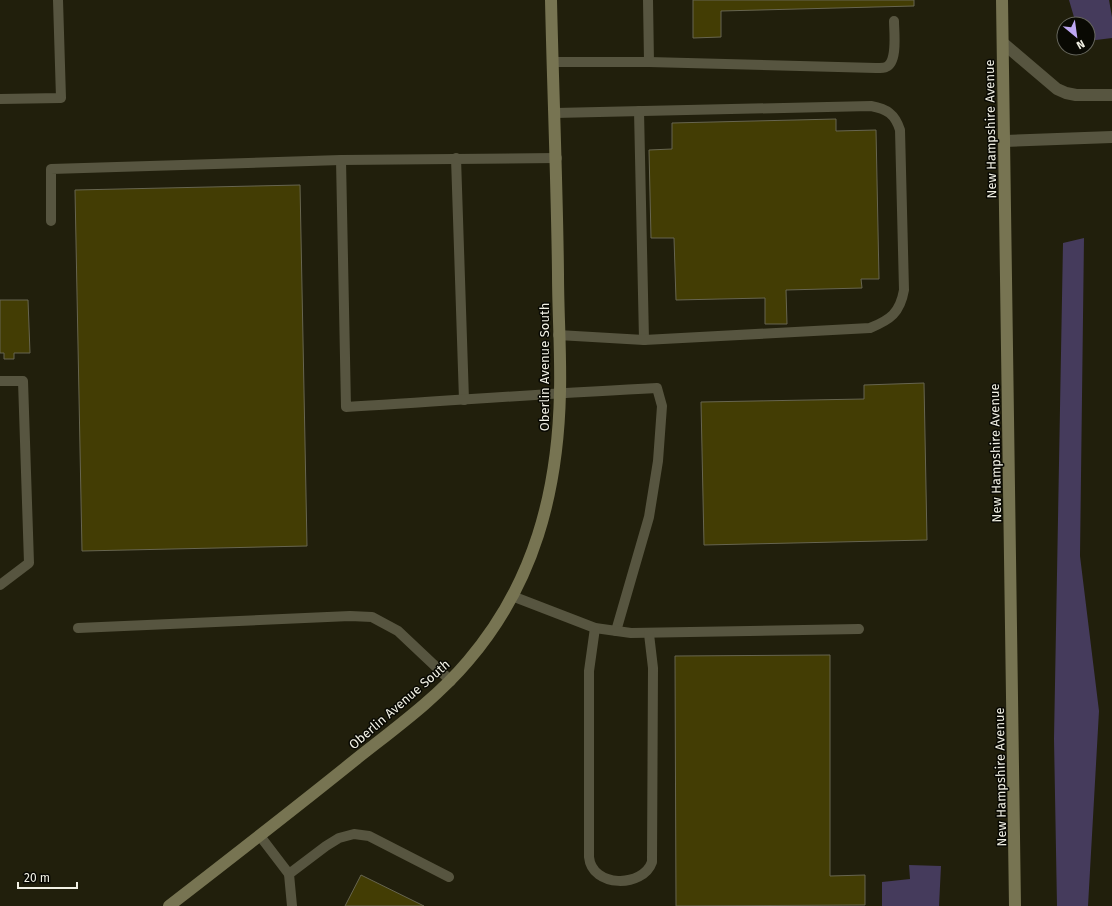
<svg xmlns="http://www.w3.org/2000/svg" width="1112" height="906" font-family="'Fira Sans',sans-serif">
<rect width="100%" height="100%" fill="#211f0c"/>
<!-- green -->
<g fill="#453b5c">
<path d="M1069 0H1109L1112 17V38L1088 41V24H1076Z"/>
<path d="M1084 238 1080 556 1099 711 1088 906H1057L1054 739 1063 243Z"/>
<path d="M909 865 941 866 939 906H882V882L910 879Z"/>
</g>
<!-- building -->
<g fill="#433d04" stroke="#676550">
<path d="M693 0H914V6L721 11V37L693 38Z"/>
<path d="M836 119V131L876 130 879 279H861L862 288 786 290 787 324H765V298L676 300 674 238H651L649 150 672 149V123Z"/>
<path d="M300 185 307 546 82 551 75 190Z"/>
<path d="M0 300H28L30 353H14V359H4V353H0Z"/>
<path d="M924 383 927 540 704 545 701 402 864 399V385Z"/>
<path d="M830 655V876L865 875V905L676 906 675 656Z"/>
<path d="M361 875 424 906H345Z"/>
</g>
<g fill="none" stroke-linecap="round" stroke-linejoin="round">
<!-- lane -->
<g stroke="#575540" stroke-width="10">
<path d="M648 0 649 62"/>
<path d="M553 62H649L876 68C879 68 884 68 886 67 898 62 894 32 894 21"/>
<path d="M0 99 61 98 58 0"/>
<path d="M639 111 644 340"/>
<path d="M555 113 871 106C887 109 895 114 900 130L904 290C900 313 890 320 870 328L644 340 558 335"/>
<path d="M456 158 464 400"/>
<path d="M341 160 346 407C450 401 553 393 657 388L662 406 658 461 649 517 616 631"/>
<path d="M51 221V169L341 160 557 158"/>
<path d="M0 381H23L29 563 0 585"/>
<path d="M512 596 595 628 631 633 859 629"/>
<path d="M78 628 350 616 372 617 398 631 451 681"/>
<path d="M595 628 589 671V857C592 888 643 888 652 862L653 668 649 634"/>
<path d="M260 836 289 874"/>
<path d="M292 906 289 874 326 846 339 838 354 834 369 836 449 877"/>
</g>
<!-- street -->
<g stroke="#575540" stroke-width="12">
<path d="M1003 43 1057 89 1066 93 1076 95H1112"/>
<path d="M1005 141 1112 137"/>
</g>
<!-- secondary -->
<g stroke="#777452" stroke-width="12">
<path d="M1002 0 1015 906"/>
<path d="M169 906C231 858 293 810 355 760 394 729 436 699 468 661 534 584 558 492 560 392 561 353 558 313 558 274 557 183 553 91 551 0"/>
</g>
</g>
<g text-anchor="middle" stroke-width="3" stroke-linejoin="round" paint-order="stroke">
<!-- street labels -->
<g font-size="13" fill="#f2f1e5" stroke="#090903">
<text transform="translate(990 129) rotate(-91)" y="5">New Hampshire Avenue</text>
<text transform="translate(544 367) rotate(-90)" y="5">Oberlin Avenue South</text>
<text transform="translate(995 453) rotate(-91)" y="5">New Hampshire Avenue</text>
<text transform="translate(399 704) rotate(-41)" y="5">Oberlin Avenue South</text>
<text transform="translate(1000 777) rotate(-91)" y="5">New Hampshire Avenue</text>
</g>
</g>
<!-- north arrow -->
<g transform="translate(1076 36) rotate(151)"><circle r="19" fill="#090903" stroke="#66665d"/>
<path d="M0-3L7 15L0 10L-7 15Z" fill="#bfa8f4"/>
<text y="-6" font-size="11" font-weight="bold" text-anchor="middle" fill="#f2f1e5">N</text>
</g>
<!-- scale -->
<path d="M18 882v6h59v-6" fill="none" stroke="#f2f1e5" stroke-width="2"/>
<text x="24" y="882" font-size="12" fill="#f2f1e5" stroke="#090903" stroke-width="3" paint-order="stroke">20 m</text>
</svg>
